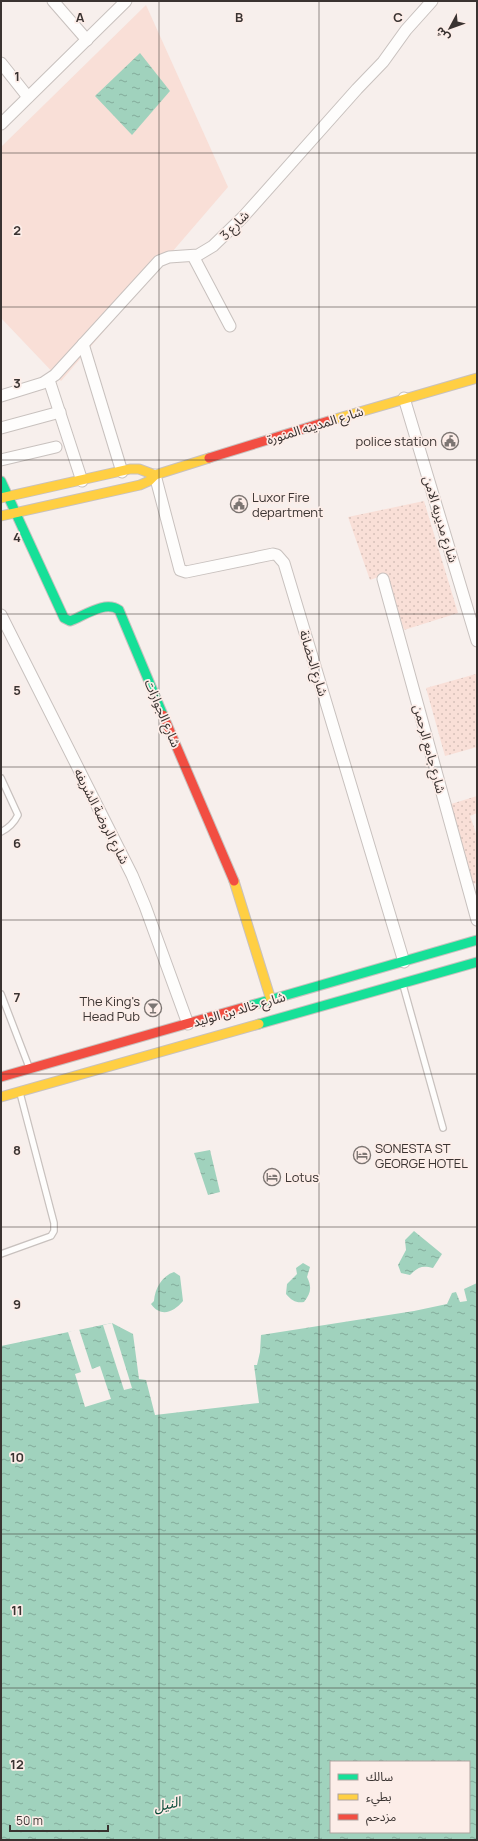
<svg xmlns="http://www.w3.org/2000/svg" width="478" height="1841" font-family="Manrope,'Noto Sans Arabic',sans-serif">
<defs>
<pattern id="park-dots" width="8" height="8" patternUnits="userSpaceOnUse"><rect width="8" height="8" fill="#f9dfd7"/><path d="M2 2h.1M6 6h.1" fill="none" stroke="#d6c0b9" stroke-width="1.8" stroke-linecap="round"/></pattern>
<pattern id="water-ripples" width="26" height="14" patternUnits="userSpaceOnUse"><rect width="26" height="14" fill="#a0d2bd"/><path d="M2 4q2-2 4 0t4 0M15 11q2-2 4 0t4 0" fill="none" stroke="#83ab9a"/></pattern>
</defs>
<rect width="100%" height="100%" fill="#f7efec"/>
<!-- grass -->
<path fill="#f9dfd7" d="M146 5 228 187 61 381 1 318V147Z"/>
<!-- park -->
<g fill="url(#park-dots)">
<path d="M424 501 458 613 404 630 387 574 370 580 348 517Z"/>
<path d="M476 674 477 747 445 756 426 688Z"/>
<path d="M477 796V813L470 816 477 836V883L473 884 451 804Z"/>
</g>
<!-- water -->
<g fill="url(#water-ripples)" fill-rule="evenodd">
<path d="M140 53 170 91 132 135 95 96Z"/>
<path d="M210 1150 220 1192 208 1195 194 1153Z"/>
<path d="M414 1231 442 1254 433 1268C422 1265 418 1267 410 1275L401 1273 398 1265 406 1250 405 1240Z"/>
<path d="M303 1263 310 1267 307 1277C312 1287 311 1293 304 1302 296 1303 292 1301 286 1294L287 1284 297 1274 296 1268Z"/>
<path d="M174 1272 180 1276 183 1301C174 1312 161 1318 151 1304L154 1301C155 1288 162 1276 174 1272Z"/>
<path d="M477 1283V1840H1V1346L112 1323 133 1334 139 1379 146 1380 155 1415 259 1403 254 1365H257L260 1352 261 1335 414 1311 447 1304 452 1293 456 1292 460 1302 467 1301 464 1289ZM331 1762H469V1832H331Z"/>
</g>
<!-- pier -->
<g fill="#f7efec">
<path d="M112 1323 132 1388 124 1390 103 1325Z"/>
<path d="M79 1329 92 1369 100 1366 111 1399 85 1407 75 1374 81 1372 68 1332Z"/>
</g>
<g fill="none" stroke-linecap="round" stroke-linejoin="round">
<!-- lane casing -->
<g stroke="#c8c1be" stroke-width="8">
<g id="lane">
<path d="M1 778 18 815C14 823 9 828 1 832"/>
<path d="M403 985 443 1128"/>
<path d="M1 994 29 1067"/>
<path d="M1 1254 51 1236 54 1231V1223L20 1093"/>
</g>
</g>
<!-- street casing -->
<g stroke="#c8c1be" stroke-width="13">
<g id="street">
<path d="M53 1 87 40"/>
<path d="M1 63 28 97"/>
<path d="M1 124 126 1"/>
<path d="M193 256 230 326"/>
<path d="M83 344 122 472"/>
<path d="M49 380 82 481"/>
<path d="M1 396 43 383 55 375 159 261 169 257 198 255 213 246 243 217 357 89 383 62 406 30 432 1"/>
<path d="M404 398 477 641"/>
<path d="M1 428 60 412"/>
<path d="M1 460 56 447"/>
<path d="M155 475 180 570 186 572 273 554 277 555 284 563 404 962"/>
<path d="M383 579 477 920"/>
<path d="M1 615 132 875 145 906 188 1024"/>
</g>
</g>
<!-- fast casing -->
<g stroke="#c8c1be" stroke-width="11">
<g id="fast">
<path d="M1 481 64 618 70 621C84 616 105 600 119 610L163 715"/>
<path d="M245 1007 477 940"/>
<path d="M259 1024 477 962"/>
</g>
</g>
<!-- slow casing -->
<g stroke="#c8c1be" stroke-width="11">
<g id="slow">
<path d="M332 420 477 378"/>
<path d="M1 498 130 469H139L155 475"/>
<path d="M1 516 140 485 149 481 155 475 209 458"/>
<path d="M234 881 271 1000"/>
<path d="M1 1097 259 1024"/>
</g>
</g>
<!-- jam casing -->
<g stroke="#c8c1be" stroke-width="11">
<g id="jam">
<path d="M209 458 332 420"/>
<path d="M163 715 234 881"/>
<path d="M1 1077 245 1007"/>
</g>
</g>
<!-- lane -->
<use href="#lane" stroke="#fefdfc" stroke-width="5.5"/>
<!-- street -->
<use href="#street" stroke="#fefdfc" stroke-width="11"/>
<!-- fast -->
<use href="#fast" stroke="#16e098" stroke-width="9"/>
<!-- slow -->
<use href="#slow" stroke="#ffcf43" stroke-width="9"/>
<!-- jam -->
<use href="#jam" stroke="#f24e42" stroke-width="9"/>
</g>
<!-- grid -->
<path fill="none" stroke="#3a3331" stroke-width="1" stroke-opacity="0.55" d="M159 1V1840M319 1V1840M1 153H477M1 307H477M1 460H477M1 614H477M1 767H477M1 920H477M1 1074H477M1 1227H477M1 1381H477M1 1534H477M1 1688H477"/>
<!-- icons -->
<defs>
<g id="civic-ring" transform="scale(0.9)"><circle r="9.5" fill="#fcede8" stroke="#7c7572" stroke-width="1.5"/><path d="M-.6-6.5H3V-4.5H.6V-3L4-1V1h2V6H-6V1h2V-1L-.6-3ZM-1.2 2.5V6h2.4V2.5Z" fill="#7c7572"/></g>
<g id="bar-ring" transform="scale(0.9)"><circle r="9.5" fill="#fcede8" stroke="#7c7572" stroke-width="1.5"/><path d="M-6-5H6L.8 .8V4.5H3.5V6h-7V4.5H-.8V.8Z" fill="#7c7572"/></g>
<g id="hotel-ring" transform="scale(0.9)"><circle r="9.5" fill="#fcede8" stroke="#7c7572" stroke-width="1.5"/><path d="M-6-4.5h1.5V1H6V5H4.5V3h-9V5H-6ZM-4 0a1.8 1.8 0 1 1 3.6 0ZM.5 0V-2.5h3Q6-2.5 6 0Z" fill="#7c7572"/></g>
</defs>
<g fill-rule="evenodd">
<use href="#civic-ring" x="450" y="441"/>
<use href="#civic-ring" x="239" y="504"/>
<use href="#bar-ring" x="153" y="1008"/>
<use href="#hotel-ring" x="362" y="1155"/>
<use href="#hotel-ring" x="272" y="1177"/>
</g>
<g text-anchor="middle" stroke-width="3.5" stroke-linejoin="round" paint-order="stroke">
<!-- street labels -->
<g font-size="13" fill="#3a3331" stroke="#fcede8">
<text transform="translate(234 225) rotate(-46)" y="5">شارع 3</text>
<text transform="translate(315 425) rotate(-17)" y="5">شارع المدينه المنورة</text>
<text transform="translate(441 519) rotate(73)" y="5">شارع مديريه الامن</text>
<text transform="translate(314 663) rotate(73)" y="5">شارع الحضانة</text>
<text transform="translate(163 713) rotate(67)" y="5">شارع الجوازات</text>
<text transform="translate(430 749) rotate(75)" y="5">شارع جامع الرحمن</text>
<text transform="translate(102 816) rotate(63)" y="5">شارع الروضة الشريفه</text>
<text transform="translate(239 1009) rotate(-16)" y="5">شارع خالد بن الوليد</text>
</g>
<!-- poi labels -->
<g font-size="13" fill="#3a3331" stroke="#fcede8" text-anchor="start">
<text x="437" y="446" text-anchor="end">police station</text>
<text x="252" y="502">Luxor Fire<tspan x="252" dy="15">department</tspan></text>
<text x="140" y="1006" text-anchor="end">The King's<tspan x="140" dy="15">Head Pub</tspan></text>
<text x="375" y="1153">SONESTA ST<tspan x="375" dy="15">GEORGE HOTEL</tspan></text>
<text x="285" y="1182">Lotus</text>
</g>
<!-- water labels -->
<g font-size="14" font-style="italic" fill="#074936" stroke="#fcede8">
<text transform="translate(167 1804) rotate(-12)" y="5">النيل</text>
</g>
</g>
<g font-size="13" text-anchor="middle" font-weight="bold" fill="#3a3331" stroke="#fcede8" stroke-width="3.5" stroke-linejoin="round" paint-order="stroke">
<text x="80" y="22">A</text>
<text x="239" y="22">B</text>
<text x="398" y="22">C</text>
<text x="17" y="81">1</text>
<text x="17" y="235">2</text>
<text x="17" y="388">3</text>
<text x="17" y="542">4</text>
<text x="17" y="695">5</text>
<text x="17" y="848">6</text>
<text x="17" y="1002">7</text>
<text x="17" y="1155">8</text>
<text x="17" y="1309">9</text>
<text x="17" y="1462">10</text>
<text x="17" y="1615">11</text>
<text x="17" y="1769">12</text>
</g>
<!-- border -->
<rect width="478" height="1841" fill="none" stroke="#3a3331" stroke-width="4"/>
<!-- legend -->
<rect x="330" y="1761" width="140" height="72" fill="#fcede8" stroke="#aea39f"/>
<rect x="338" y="1774" width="20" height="6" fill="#16e098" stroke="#aea39f"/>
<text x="366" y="1781" font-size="12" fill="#3a3331">سالك</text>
<rect x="338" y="1794" width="20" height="6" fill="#ffcf43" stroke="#aea39f"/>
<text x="366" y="1801" font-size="12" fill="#3a3331">بطيء</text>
<rect x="338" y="1814" width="20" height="6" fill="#f24e42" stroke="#aea39f"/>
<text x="366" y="1821" font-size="12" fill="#3a3331">مزدحم</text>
<!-- north arrow -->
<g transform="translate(450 28) rotate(229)" stroke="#fcede8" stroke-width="3" paint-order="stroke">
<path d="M0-3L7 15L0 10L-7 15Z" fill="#3a3331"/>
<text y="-6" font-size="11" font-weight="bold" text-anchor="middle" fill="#3a3331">ش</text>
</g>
<!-- scale -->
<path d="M10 1825v6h98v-6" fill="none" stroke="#3a3331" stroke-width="2"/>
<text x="16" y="1825" font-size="12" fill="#3a3331" stroke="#fcede8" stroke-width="3" paint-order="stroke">50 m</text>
</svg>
